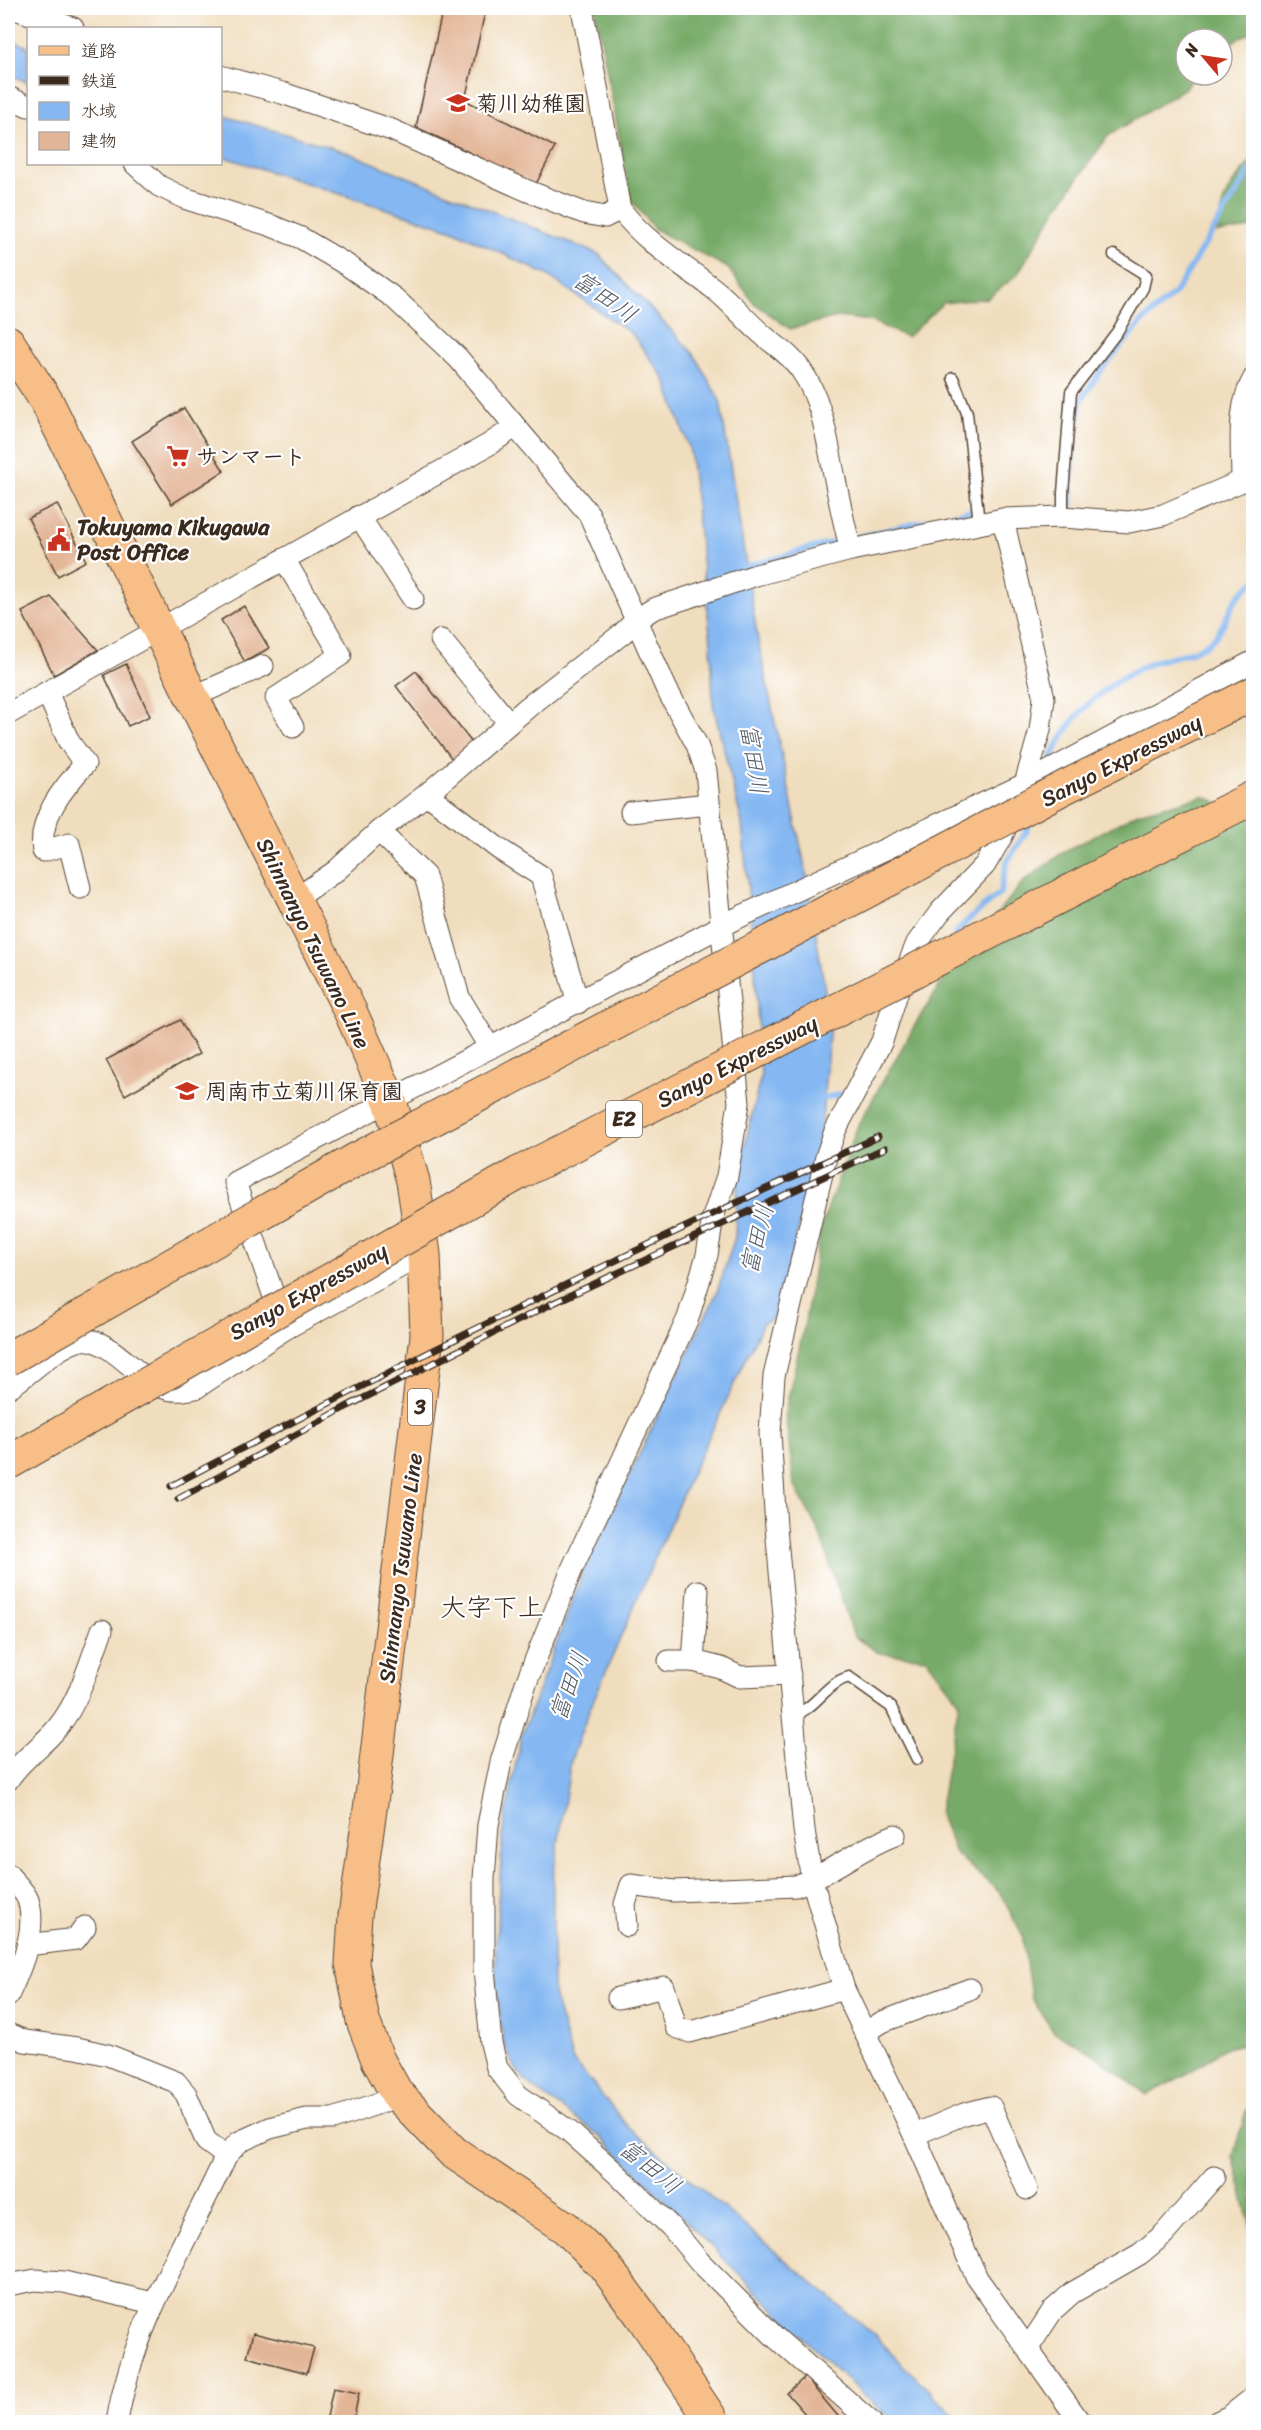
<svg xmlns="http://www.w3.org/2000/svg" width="1261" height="2430" font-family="Sriracha,'Klee One',sans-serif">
<rect width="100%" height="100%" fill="#fff"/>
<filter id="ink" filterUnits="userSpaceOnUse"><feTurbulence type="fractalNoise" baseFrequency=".0167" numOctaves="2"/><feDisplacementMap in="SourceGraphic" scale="12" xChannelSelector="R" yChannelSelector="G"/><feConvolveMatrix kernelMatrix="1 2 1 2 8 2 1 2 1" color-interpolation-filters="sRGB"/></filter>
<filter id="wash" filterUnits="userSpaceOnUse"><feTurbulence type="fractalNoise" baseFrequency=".008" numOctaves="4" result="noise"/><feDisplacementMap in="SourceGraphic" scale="24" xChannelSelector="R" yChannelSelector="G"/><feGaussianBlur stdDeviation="1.35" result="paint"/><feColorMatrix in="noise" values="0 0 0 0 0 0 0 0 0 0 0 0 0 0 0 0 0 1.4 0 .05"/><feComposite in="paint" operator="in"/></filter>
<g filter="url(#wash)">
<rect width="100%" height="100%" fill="#f0ddbd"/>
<!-- forest -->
<g fill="#77aa67" stroke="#596a42" stroke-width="1.5">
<path d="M595 8H1253L1254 31 1222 47V39H1186V75H1196L1184 89 1108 136 1055 211 1017 275 988 298 943 303 907 337 871 321 838 317 790 329 754 303 728 268 654 229 631 200Z"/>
<path d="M1253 160V225L1251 228 1217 233C1221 198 1228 185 1253 160Z"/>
<path d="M1203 796 1253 818V2042L1225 2048 1190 2072 1147 2095 1092 2053 1053 2031 1031 1997 1022 1935 1000 1893 955 1853 939 1813 959 1702 926 1658 879 1653 854 1637 820 1534 794 1484 785 1412 805 1322 820 1230 858 1125 915 1025 942 982 1023 882 1065 851 1138 813Z"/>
<path d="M1253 2103V2235L1233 2156 1246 2111Z"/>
</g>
<!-- water -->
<g fill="#85b8f2" stroke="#607188" stroke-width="1.5">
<path d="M8 38 28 47V83L8 73Z"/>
<path d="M221 115 344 151 598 254 694 354 720 401 759 646 806 872 830 1022 820 1142 776 1317 763 1323 690 1477 590 1708 571 1760 553 1877V1994L572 2059 628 2127 875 2336 960 2422H893L830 2364 600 2136 533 2088 517 2071 503 2041 495 1977 498 1902 504 1824 521 1737 583 1572 717 1292 735 1237 738 1175 761 1075 754 956 742 823 713 705 711 642 690 451 665 379 632 334 547 275 453 230 221 156Z"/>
</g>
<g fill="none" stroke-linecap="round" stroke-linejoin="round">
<!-- stream -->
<g stroke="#85b8f2" stroke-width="6">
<path d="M1071 505 1073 456 1080 402 1103 367 1142 322 1175 293 1254 164"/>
<path d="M739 569 808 549 974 510"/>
<path d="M1050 763C1067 716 1106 682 1151 663 1169 656 1191 655 1207 644 1222 634 1227 612 1237 598 1241 592 1248 587 1254 582"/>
<path d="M955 934 968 920 1000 893 1007 862 1026 832 1031 818"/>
<path d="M818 1097 824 1098 849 1093"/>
</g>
</g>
<g id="blocks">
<!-- building -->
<g fill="#e3b597">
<path d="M443 8H486L465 100 555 147 536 184 416 127Z"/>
<path d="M184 408 224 471 172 504 132 441Z"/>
<path d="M57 504 86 561 58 576 28 518Z"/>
<path d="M51 597 98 650 54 675 22 612Z"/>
<path d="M244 606 269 648 245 662 221 620Z"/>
<path d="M126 664 150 716 128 726 104 675Z"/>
<path d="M416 671 476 748 456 764 396 686Z"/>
<path d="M180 1020 199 1054 125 1095 106 1060Z"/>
<path d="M253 2333 314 2348 307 2373 247 2357Z"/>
<path d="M805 2377 843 2422H812L787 2393Z"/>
<path d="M333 2388 359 2393 353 2422H326Z"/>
</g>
</g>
</g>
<g filter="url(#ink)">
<use href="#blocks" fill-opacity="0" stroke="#564536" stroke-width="1.5"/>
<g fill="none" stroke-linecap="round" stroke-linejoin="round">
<!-- service casing -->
<g stroke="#564536" stroke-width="13">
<g id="service">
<path d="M953 378 967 413 979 523"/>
<path d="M1063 517V493L1071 392 1117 332 1143 288 1146 275 1114 255"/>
<path d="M793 1716C816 1708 826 1683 849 1677L891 1707 917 1759"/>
</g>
</g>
<!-- minor casing -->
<g stroke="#564536" stroke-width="23">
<g id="minor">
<path d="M12 8 73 28"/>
<path d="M582 8 620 209C647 244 679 262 714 289 732 303 746 321 764 336 777 347 791 355 801 370 822 400 827 438 834 474 839 500 844 525 851 550"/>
<path d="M220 76 282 93 392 130 528 191 584 213 605 217 620 209"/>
<path d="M8 97 28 106"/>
<path d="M135 164 159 186 184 198 272 226 301 238 347 265 394 298 458 358 589 514 666 688 697 745 706 771 739 1103 727 1176 713 1217 707 1255 688 1318 572 1569 526 1683 501 1762 488 1825 484 1879V1969L491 2043 497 2068 518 2095 570 2132 617 2174 671 2227 700 2262 775 2337 871 2422"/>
<path d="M1242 481C1242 448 1236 408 1254 378"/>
<path d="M359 516 413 599"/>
<path d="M1003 519 1044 698 1040 730 1025 784 1002 836 985 865 940 912 917 943 899 987 882 1041 835 1131 826 1157 774 1376 770 1433 776 1527 793 1716 804 1830 812 1880 844 1989 914 2135 977 2278 1080 2422"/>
<path d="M284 559 341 655 276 698 293 727"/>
<path d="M441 640 509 723"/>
<path d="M47 692 69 742 85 764C64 787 38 818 43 851L69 844 80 888"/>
<path d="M192 697 263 666"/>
<path d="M8 714 488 445 515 427"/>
<path d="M427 794 499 849 541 876 578 1003"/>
<path d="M631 812 709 804"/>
<path d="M379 831 425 876 459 997 490 1048"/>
<path d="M294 900 337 870 379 831 427 794 528 707 623 633 636 620 653 609 756 575 851 550 1003 519 1063 517 1129 522 1163 515 1242 481 1254 480"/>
<path d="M285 1329 424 1254"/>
<path d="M8 1388C32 1374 53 1347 81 1340 108 1335 139 1381 164 1388 174 1392 185 1390 196 1388L285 1329 235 1182 731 921 1025 784 1254 661"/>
<path d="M669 1661H693L698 1591"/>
<path d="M693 1661 721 1668 740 1677 790 1675"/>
<path d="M8 1780C21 1759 43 1746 58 1727 80 1700 90 1662 102 1630"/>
<path d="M8 1874C13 1881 25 1891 28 1900 38 1930 20 1970 8 1996"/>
<path d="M627 1926 625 1904 631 1885 674 1891 796 1886C831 1873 860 1848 895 1835"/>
<path d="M27 1945 76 1939 85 1927"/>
<path d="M618 1998 664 1987 676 2027 690 2032 844 1989"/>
<path d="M865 2033 882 2022 970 1989"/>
<path d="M8 2034 25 2041 77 2048 108 2055 176 2082 186 2094 206 2141 226 2156"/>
<path d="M914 2135 964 2114 991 2107 1027 2189"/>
<path d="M8 2285 35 2280 64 2282 153 2303"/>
<path d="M1028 2348 1053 2310 1072 2293 1140 2254 1164 2234 1214 2177"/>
<path d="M117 2422C133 2325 186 2244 226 2156L239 2142 270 2128 307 2119H333L385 2101 397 2094"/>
<path d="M1217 2422 1230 2416 1254 2397"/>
</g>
</g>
<!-- primary casing -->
<g stroke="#564536" stroke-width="35">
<path id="primary" d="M8 342 47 402 192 697 351 1013 390 1101 413 1181 424 1254 427 1336 373 1788 355 1916 352 1963 363 2021 378 2060 397 2094 453 2152 566 2228 604 2265 642 2316 713 2422"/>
</g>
<!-- service -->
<use href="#service" stroke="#fff" stroke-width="10"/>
<!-- minor -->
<use href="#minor" stroke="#fff" stroke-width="21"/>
<!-- primary -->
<use href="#primary" stroke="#f7be88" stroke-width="33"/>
<!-- rail casing -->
<g stroke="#3b2a1e" stroke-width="7">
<g id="rail">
<path d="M171 1486C403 1362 639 1247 878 1137"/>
<path d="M178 1499 344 1408 549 1305 885 1148"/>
</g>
</g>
<!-- rail -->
<use href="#rail" stroke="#fff" stroke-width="4.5" stroke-dasharray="14" stroke-linecap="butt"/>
<!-- motorway-bridge casing -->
<g stroke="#564536" stroke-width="35" stroke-linecap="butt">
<g id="motorway-bridge">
<path d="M8 1359 357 1159 1065 787 1254 693"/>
<path d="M8 1463 519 1173 1254 797"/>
</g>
</g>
<!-- motorway-bridge -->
<use href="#motorway-bridge" stroke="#f7be88" stroke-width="33"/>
</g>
</g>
<!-- icons -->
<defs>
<g id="school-bare" transform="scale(1.8)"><path d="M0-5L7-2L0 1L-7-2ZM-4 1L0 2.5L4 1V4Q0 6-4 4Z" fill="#c8321e" stroke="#fff" stroke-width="2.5" paint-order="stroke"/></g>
<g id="supermarket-bare" transform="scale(1.8)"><path d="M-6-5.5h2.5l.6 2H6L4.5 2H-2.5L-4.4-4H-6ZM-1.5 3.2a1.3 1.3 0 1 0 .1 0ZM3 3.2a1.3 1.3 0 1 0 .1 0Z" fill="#c8321e" stroke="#fff" stroke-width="2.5" paint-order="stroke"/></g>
<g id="civic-bare" transform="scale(1.8)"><path d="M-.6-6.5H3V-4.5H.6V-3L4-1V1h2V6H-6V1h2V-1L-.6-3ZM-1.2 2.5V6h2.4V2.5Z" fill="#c8321e" stroke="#fff" stroke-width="2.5" paint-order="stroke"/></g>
</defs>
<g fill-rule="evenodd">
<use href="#school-bare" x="458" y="103"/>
<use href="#supermarket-bare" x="178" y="456"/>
<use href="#civic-bare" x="59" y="540"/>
<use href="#school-bare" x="187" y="1091"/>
</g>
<g text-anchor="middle" stroke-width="4.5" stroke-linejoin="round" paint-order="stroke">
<!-- shield labels -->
<g fill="#fff" stroke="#766a62" stroke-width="1.5">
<rect x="606" y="1101" width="36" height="36" rx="4.5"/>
<rect x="408" y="1389" width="24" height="36" rx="4.5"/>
</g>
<g font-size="21" font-weight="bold" fill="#3b2a1e">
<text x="624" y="1126">E2</text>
<text x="420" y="1414">3</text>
</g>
<!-- poi labels -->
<g font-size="22" font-weight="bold" fill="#3b2a1e" stroke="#fff" text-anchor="start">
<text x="476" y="111">菊川幼稚園</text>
<text x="196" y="464">サンマート</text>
<text x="77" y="535">Tokuyama Kikugawa<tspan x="77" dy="25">Post Office</tspan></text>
<text x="205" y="1099">周南市立菊川保育園</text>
</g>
<!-- street labels -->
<g font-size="22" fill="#3b2a1e" stroke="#fff">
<text transform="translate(1121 760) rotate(-27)" y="8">Sanyo Expressway</text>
<text transform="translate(314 943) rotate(64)" y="8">Shinnanyo Tsuwano Line</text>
<text transform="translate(737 1061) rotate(-27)" y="8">Sanyo Expressway</text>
<text transform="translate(308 1291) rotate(-29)" y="8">Sanyo Expressway</text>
<text transform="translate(400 1568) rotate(-83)" y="8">Shinnanyo Tsuwano Line</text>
</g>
<!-- water labels -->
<g font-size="24" font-style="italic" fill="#555c68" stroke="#fff">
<text transform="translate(605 297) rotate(35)" y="8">富田川</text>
<text transform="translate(754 759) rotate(81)" y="8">富田川</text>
<text transform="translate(757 1239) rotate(-76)" y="8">富田川</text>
<text transform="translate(569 1686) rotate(-70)" y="8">富田川</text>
<text transform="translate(650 2167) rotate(39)" y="8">富田川</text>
</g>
<!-- quarter labels -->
<g font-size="26" fill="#3b2a1e" stroke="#fff">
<text x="492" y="1616">大字下上</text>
</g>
</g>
<!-- margin -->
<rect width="1261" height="2430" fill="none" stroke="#fff" stroke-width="30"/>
<!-- legend -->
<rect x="27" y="27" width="195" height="138" fill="#ffffff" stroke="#b1aaa5" stroke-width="1.5"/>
<rect x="39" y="46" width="30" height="9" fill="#f7be88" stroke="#b1aaa5" stroke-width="1.5"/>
<text x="81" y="57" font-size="18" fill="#3b2a1e">道路</text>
<rect x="39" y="76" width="30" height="9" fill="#3b2a1e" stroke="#b1aaa5" stroke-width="1.5"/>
<text x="81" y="87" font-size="18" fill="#3b2a1e">鉄道</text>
<rect x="39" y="102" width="30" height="18" fill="#85b8f2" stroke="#b1aaa5" stroke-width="1.5"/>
<text x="81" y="117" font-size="18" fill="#3b2a1e">水域</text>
<rect x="39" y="132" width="30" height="18" fill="#e3b597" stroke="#b1aaa5" stroke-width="1.5"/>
<text x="81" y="147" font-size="18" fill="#3b2a1e">建物</text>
<!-- north arrow -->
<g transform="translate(1204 57) rotate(299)"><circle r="28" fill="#ffffff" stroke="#b1aaa5" stroke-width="1.5"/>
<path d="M0-4.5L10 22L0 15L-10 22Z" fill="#c8321e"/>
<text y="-9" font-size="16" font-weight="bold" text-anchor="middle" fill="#3b2a1e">N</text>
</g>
</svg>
